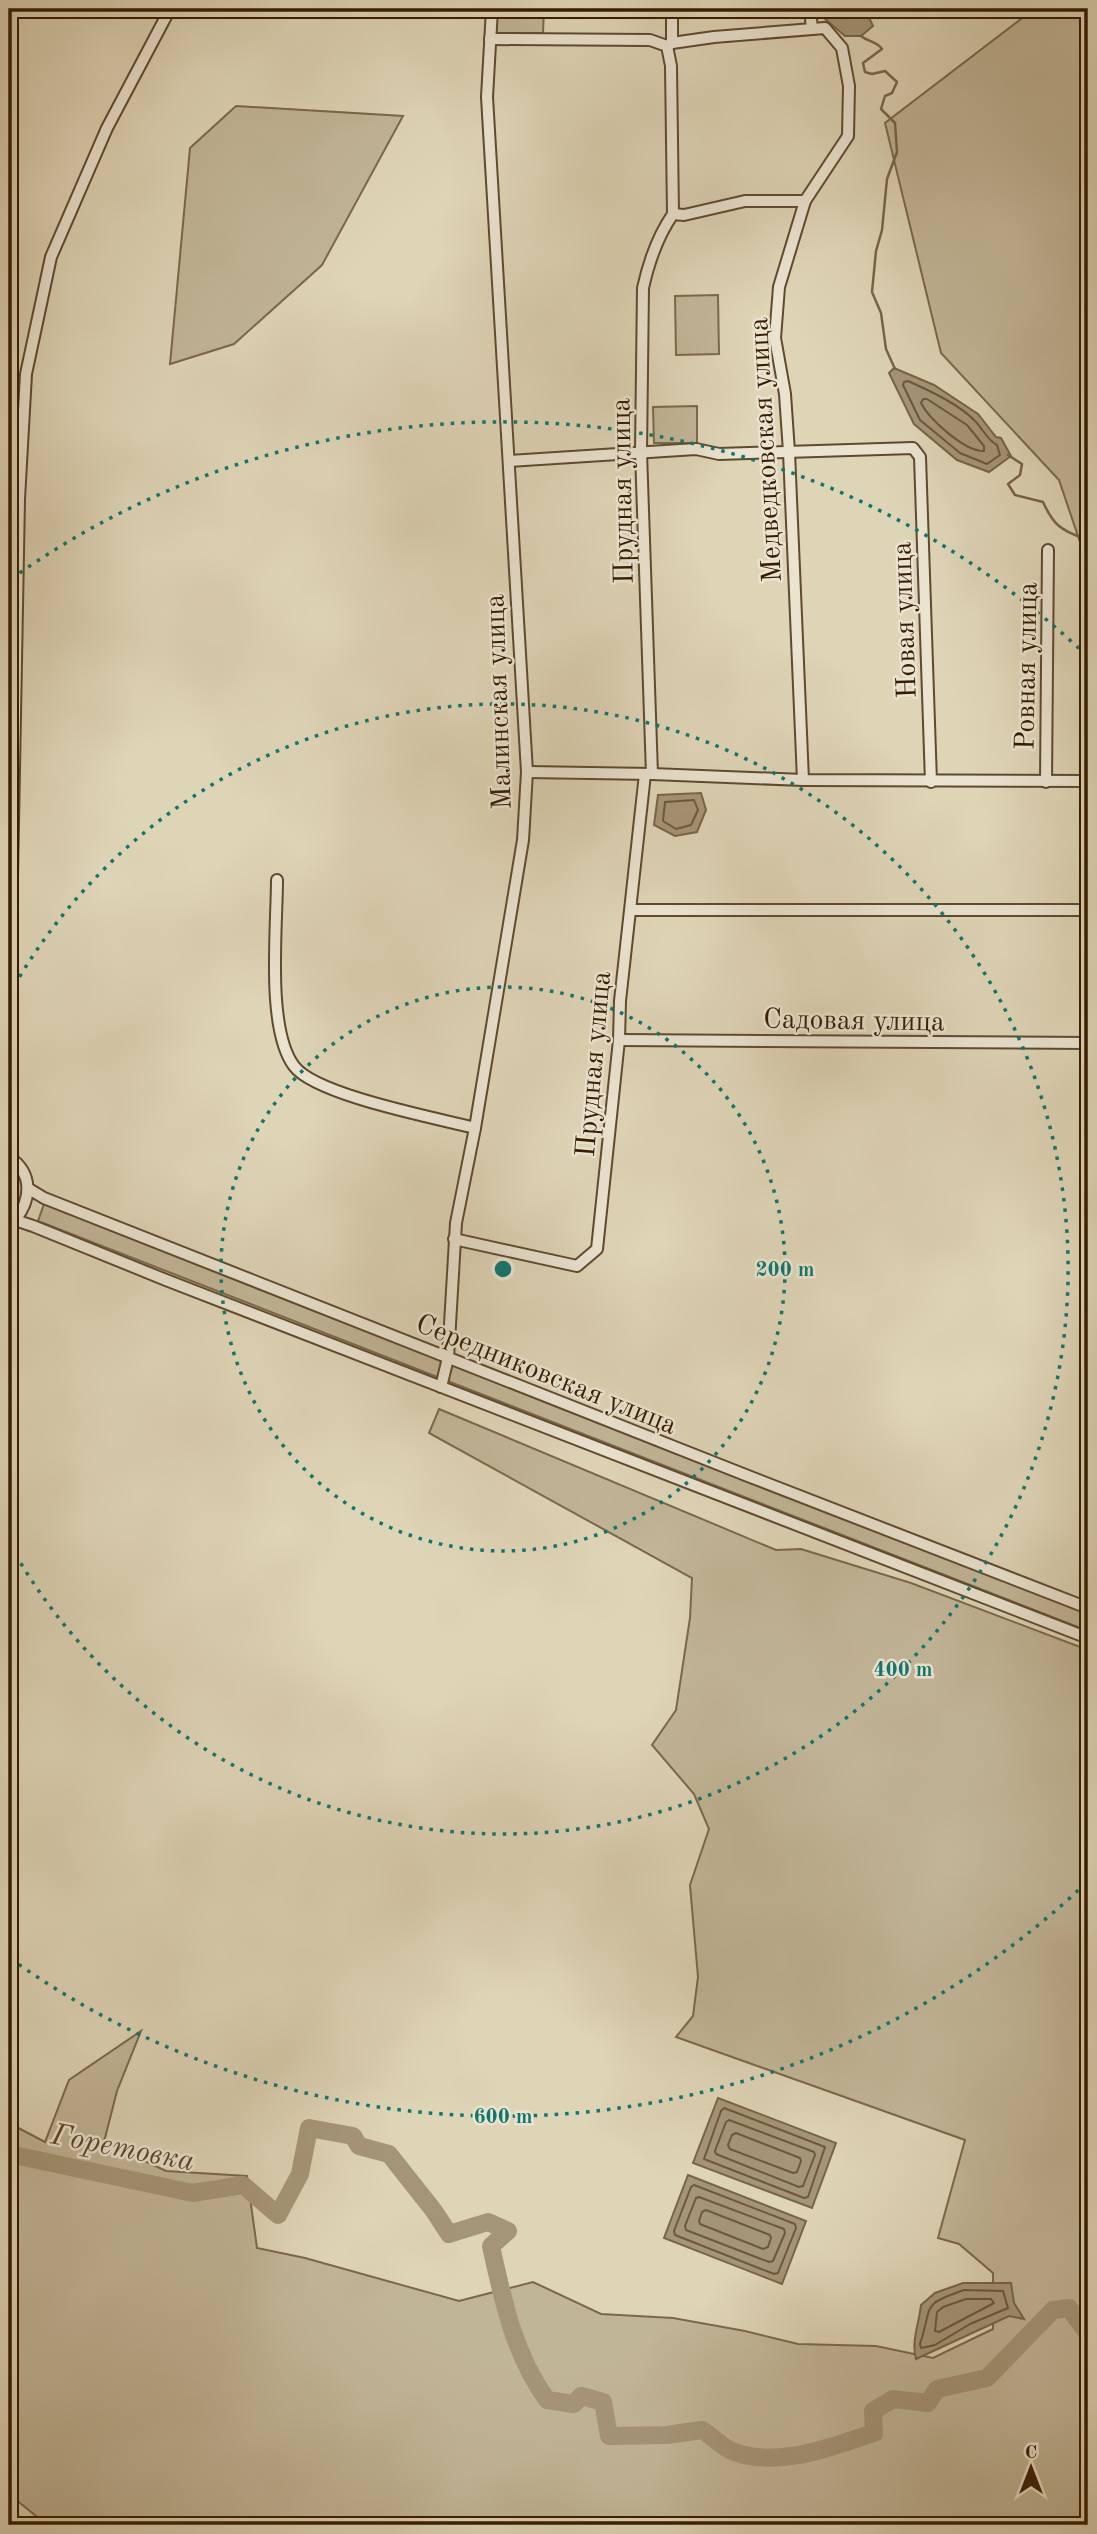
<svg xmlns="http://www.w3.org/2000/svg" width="1097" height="2534" font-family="'Old Standard TT',serif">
<rect width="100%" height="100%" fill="#ded4b6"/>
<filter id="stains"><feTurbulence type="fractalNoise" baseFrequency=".00286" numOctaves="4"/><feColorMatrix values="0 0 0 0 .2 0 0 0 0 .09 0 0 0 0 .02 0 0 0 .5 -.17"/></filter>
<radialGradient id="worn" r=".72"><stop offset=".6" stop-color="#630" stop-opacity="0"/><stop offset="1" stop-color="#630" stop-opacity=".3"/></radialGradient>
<!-- green -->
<g fill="#c1b597" stroke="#7b684c" stroke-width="2">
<path d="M496 9H544L543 33H494Z"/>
<path d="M1034 9H1088V558L1084 554 1059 480 941 353 885 123Z"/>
<path d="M236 106 403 116 322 265 234 344 170 364 190 148Z"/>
<path d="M718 295 719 354 676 355 675 296Z"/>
<path d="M697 406V443H654L653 407Z"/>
<path d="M9 1161C12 1165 19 1170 21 1175 28 1189 21 1208 9 1217Z"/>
<path d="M44 1204 1088 1612V1631L38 1221Z"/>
<path d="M439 1409 776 1550 801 1549 911 1583 1088 1650V2525H47L9 2494V2123L45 2142 69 2080 141 2031 117 2091 104 2142 166 2171 247 2176 257 2248 305 2258 459 2301 533 2282 601 2314 673 2318 745 2331 798 2344 876 2346 933 2358 993 2329V2273L959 2244 938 2238 965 2140 676 2037 693 2016 698 1977 690 1885 709 1829 694 1794 652 1745 676 1710 690 1618 692 1578 429 1433Z"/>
</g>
<!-- water -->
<g fill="#a59578" stroke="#786548" stroke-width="2">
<path d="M823 9H865L873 26 861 36H845L825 19Z"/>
<path d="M894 368 934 385 978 414 996 437 1001 438 1011 456 989 472 957 460 914 424 889 373Z"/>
<path d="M701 793 706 810 697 832 675 836 654 825 658 795Z"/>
<path d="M718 2098 836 2143 812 2208 693 2163Z"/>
<path d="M688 2175 806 2221 782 2284 664 2238Z"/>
<path d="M963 2283H1011L1014 2303 1024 2319 1009 2316 916 2359C911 2341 919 2324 921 2305L935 2293Z"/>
</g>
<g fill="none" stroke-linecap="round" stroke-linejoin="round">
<!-- shore -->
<g stroke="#6d583c" stroke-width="2">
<path d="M908 381C928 390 959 404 975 421 983 429 987 440 997 445L1000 455 987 464 960 453 920 420 903 385 904 382Z"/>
<path d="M923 399H927L967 425 984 446V451C965 452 929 419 921 403Z"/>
<path d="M694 800 698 810 691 825 676 829 663 821 665 802Z"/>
<path d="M724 2108 825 2147 808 2197 804 2198 704 2159 721 2111Z"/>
<path d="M729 2120 814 2152 815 2155 803 2186 799 2187 716 2154 715 2151 726 2122Z"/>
<path d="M736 2133 800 2158 801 2161 797 2172 793 2173 730 2149 728 2145 732 2135Z"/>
<path d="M694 2185 795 2224 796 2228 778 2273 774 2274 675 2235 674 2231 691 2187Z"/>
<path d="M699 2197 784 2229 785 2233 773 2261 769 2262 686 2230 685 2226 696 2198Z"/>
<path d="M706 2210 770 2235 771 2238 768 2247 763 2249 700 2224 699 2221 702 2212Z"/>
<path d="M964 2290 1003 2291 1008 2308 970 2324 935 2345 921 2348 920 2344C933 2305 920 2305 964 2290Z"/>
<path d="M966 2299H991L994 2303 939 2332 935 2331 937 2312 943 2307Z"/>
</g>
<!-- stream -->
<g stroke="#786548" stroke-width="2.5">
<path d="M861 36C868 42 877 41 882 49L863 63 865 72 872 74 885 71 897 82 892 93 885 96 881 109 895 123 897 152 887 179 882 230 876 251 872 292 881 313 886 349 895 369"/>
<path d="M1008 455 1022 464 1020 475 1008 484 1015 495 1043 502C1053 524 1060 530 1083 538L1085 551 1088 552"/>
</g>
<!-- river -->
<path stroke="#a59578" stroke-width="18" d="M9 2154 193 2193 243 2185 278 2215 300 2174 309 2128 353 2136 359 2146 389 2154 434 2211 449 2234 488 2222 508 2231 491 2246C503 2301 514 2354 547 2400L574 2404 581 2396 603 2402 609 2436 667 2435 702 2430C712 2436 723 2448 734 2452 781 2468 830 2447 874 2433L873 2411 893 2399 928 2403 937 2389 987 2378 1053 2310 1069 2308 1088 2334"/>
<!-- minor casing -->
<g stroke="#5f4a2e" stroke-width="14">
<g id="minor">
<path d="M810 9 812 29"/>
<path d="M490 39 650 40 667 46 671 66 673 214"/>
<path d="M672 43 714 37 825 28 842 48 849 86 848 136 805 201 779 287 775 338 785 394 789 452 803 780"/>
<path d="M667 46 672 43V9"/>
<path d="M673 214 684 215 745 201H805"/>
<path d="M509 461 696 449 719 454 913 448 920 457 931 782"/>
<path d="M527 772 652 774 803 780 1088 781"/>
<path d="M652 774 641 452 643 288C649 261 657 237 673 214"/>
<path d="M1046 782 1048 550"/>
<path d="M277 880C277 927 266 1029 294 1066 315 1095 436 1118 475 1128"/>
<path d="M631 910H1088"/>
<path d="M9 1039 19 499 26 374 51 257 107 128 170 9"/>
<path d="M619 1040 1088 1043"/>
<path d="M9 1157C33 1173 32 1199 15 1220"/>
<path d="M29 1189 44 1198 748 1476 1088 1608"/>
<path d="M9 1223 15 1220 33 1226 166 1280 1088 1638"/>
<path d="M454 1239 577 1266 597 1249 619 1040 620 1001 645 774"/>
<path d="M441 1387 448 1358 456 1223 475 1128 523 840 527 772 487 97 492 9"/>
</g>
</g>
<!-- minor -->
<use href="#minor" stroke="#eae3d0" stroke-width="10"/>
</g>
<!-- distance rings -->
<g fill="none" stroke="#0f766e" stroke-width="3.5" stroke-dasharray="3.5 7">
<circle cx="503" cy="1269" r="282"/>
<path d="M9 995A565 565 0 1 1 9 1543"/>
<path d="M1086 1883A847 847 0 0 1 11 1959M11 579A847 847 0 0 1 1086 655"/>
</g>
<g text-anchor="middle" stroke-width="5" stroke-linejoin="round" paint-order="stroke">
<!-- street labels -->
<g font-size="28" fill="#351c00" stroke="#eae3d0">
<text transform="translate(764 450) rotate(-93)" y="10">Медведковская улица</text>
<text transform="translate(621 491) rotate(-91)" y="10">Прудная улица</text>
<text transform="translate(903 620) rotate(-92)" y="10">Новая улица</text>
<text transform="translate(1025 666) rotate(-89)" y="10">Ровная улица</text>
<text transform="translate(497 702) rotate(-92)" y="10">Малинская улица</text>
<text transform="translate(854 1019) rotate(1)" y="10">Садовая улица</text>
<text transform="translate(592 1064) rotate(-85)" y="10">Прудная улица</text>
<text transform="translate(547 1373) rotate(22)" y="10">Середниковская улица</text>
</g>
<!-- water labels -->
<g font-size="30" font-style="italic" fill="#5c462a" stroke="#eae3d0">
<text transform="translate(123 2147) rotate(11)" y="10">Горетовка</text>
</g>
</g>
<circle cx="503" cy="1269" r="10" fill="#0f766e" stroke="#eae3d0" stroke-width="3.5"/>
<g font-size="21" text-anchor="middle" font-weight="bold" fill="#0f766e" stroke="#eae3d0" stroke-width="5" stroke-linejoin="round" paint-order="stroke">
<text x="785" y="1276">200 m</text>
<text x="903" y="1676">400 m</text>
<text x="503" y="2123">600 m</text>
</g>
<!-- margin -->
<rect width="1097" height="2534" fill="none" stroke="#ded4b6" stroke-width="35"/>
<rect x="10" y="10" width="1076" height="2513" fill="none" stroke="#351c00" stroke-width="3.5"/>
<rect x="18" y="18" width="1062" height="2499" fill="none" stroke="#351c00" stroke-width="2"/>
<!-- north arrow -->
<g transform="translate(1031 2468)" stroke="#eae3d0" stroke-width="5" paint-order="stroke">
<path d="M0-5L12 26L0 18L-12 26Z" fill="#351c00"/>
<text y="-10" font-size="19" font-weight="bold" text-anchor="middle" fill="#351c00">С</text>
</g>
<rect width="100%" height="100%" filter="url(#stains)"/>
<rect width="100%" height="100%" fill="url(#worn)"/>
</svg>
